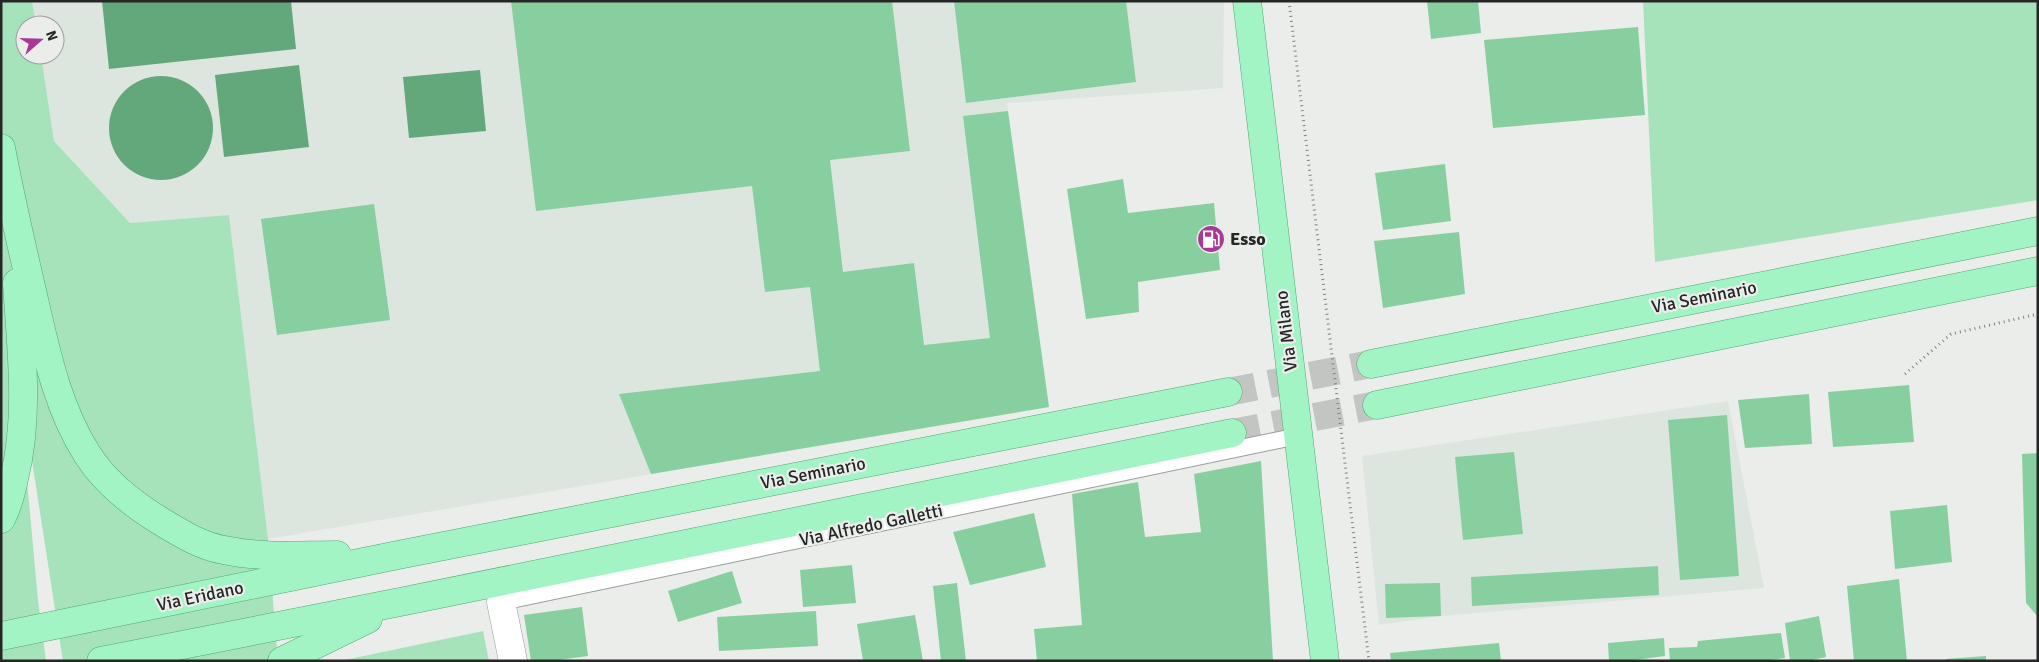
<svg xmlns="http://www.w3.org/2000/svg" width="2039" height="662" font-family="Signika,sans-serif">
<rect width="100%" height="100%" fill="#ebedeb"/>
<!-- built -->
<g fill="#dce6df">
<path d="M32 1H1224L1223 88 1007 103 1049 407 268 539 229 215 130 223 54 141 41 55H55V25H36Z"/>
<path d="M1728 401 1764 588 1441 616 1379 625 1362 456Z"/>
</g>
<!-- green -->
<g fill="#a7e3ba">
<path d="M1 1H32L36 25H25V55H41L54 141 130 223 229 215 268 539 278 661H63L15 351 38 600 46 661H1Z"/>
<path d="M1643 1H2038V200L1655 262Z"/>
<path d="M483 631 489 661H340Z"/>
</g>
<!-- water -->
<g fill="#63a87b">
<path d="M102 1H291L296 49 109 69Z"/>
<path d="M299 65 309 147 224 157 215 75Z"/>
<path d="M480 70 486 131 409 138 403 77Z"/>
<circle cx="161" cy="128" r="52"/>
</g>
<!-- building -->
<g fill="#88cfa0">
<path d="M511 1H892L910 151 830 160 843 272 914 263 924 345 990 338 963 116 1008 111 1049 407 651 474 619 394 820 371 810 287 765 292 752 186 536 211Z"/>
<path d="M954 1H1126L1136 82 966 103Z"/>
<path d="M1427 1H1478L1481 33 1431 39Z"/>
<path d="M1638 27 1645 115 1493 128 1484 40Z"/>
<path d="M1445 164 1451 221 1383 230 1375 173Z"/>
<path d="M1123 179 1128 213 1214 203 1220 270 1138 282 1139 312 1086 319 1067 189Z"/>
<path d="M374 204 390 320 277 335 261 219Z"/>
<path d="M1459 232 1465 294 1383 308 1374 241Z"/>
<path d="M1909 385 1914 442 1833 447 1828 392Z"/>
<path d="M1809 394 1812 444 1745 448 1738 400Z"/>
<path d="M1727 415 1739 576 1680 580 1668 420Z"/>
<path d="M1514 452 1523 534 1463 540 1455 457Z"/>
<path d="M2038 453V617L2026 603 2022 454Z"/>
<path d="M1261 461 1273 661H1037L1034 629 1082 625 1072 494 1138 482 1145 537 1201 532 1194 474Z"/>
<path d="M1947 505 1952 562 1895 569 1890 511Z"/>
<path d="M1034 513 1046 567 970 585 953 532Z"/>
<path d="M852 565 856 603 803 607 800 570Z"/>
<path d="M1658 566 1659 595 1472 606 1471 577Z"/>
<path d="M732 571 742 603 678 622 668 591Z"/>
<path d="M1899 579 1907 661H1854L1847 586Z"/>
<path d="M957 583 966 661H941L933 586Z"/>
<path d="M1440 583 1441 616 1386 618 1385 584Z"/>
<path d="M582 607 588 656 551 661H531L524 615Z"/>
<path d="M816 611 818 646 719 651 717 617Z"/>
<path d="M915 615 923 661H863L857 624Z"/>
<path d="M1819 616 1826 657 1807 661H1790L1785 623Z"/>
<path d="M1781 633 1785 658 1761 661H1670L1669 648 1697 647 1698 641Z"/>
<path d="M1664 638 1665 656 1628 661H1609L1608 643Z"/>
<path d="M1499 643 1501 661H1391L1390 653Z"/>
<path d="M1986 656V661H1946V659Z"/>
</g>
<g fill="none" stroke-linecap="round" stroke-linejoin="round">
<!-- primary-tunnel -->
<g stroke="#c3c5c3" stroke-width="28" stroke-dasharray="28 14" stroke-linecap="butt">
<path d="M1228 392 1371 364"/>
<path d="M1232 433 1377 405"/>
</g>
<!-- lane casing -->
<g stroke="#9a9d9b" stroke-width="18">
<path id="lane" d="M501 602 1298 436"/>
</g>
<!-- street casing -->
<g stroke="#9a9d9b" stroke-width="29">
<path id="street" d="M501 602 513 661"/>
</g>
<!-- primary casing -->
<g stroke="#4fa773" stroke-width="29">
<g id="primary">
<path d="M1247 1 1325 661"/>
<path d="M1 148C11 201 23 252 35 304 47 356 58 408 87 454 105 483 134 505 162 522 182 534 201 546 224 550 261 558 299 555 337 555"/>
<path d="M1371 364 2038 231"/>
<path d="M1377 405 2038 271"/>
<path d="M1 519C8 506 11 493 14 479 30 414 21 349 17 283"/>
<path d="M1 636 398 555 1228 392"/>
<path d="M101 661 405 601 1232 433"/>
<path d="M282 661 368 619"/>
</g>
</g>
<!-- path -->
<g stroke="#818281" stroke-width="3" stroke-dasharray="1 4" stroke-linecap="butt">
<path d="M1289 1 1369 661"/>
<path d="M1905 374 1951 334 2038 314"/>
</g>
<!-- lane -->
<use href="#lane" stroke="#fff" stroke-width="16"/>
<!-- street -->
<use href="#street" stroke="#fff" stroke-width="28"/>
<!-- primary -->
<use href="#primary" stroke="#a3f4c4" stroke-width="28"/>
</g>
<!-- icons -->
<defs>
<g id="fuel-disc" transform="scale(1.4375)"><circle r="9.5" fill="#a73896" stroke="#ebedeb"/><path d="M-5.5-6h7V0h2V4h1.3V-2.5L3-4.5l.8-.8L6-3V5H2.5V1h-1V6h-7ZM-4.2-4.7v3.2H.2V-4.7Z" fill="#fff"/></g>
</defs>
<g fill-rule="evenodd">
<use href="#fuel-disc" x="1211" y="239"/>
</g>
<g text-anchor="middle" stroke-width="4.5" stroke-linejoin="round" paint-order="stroke">
<!-- poi labels -->
<g font-size="18" font-weight="bold" fill="#252625" stroke="#ebedeb" text-anchor="start">
<text x="1230" y="245">Esso</text>
</g>
<!-- street labels -->
<g font-size="18" fill="#252625" stroke="#ebedeb">
<text transform="translate(1704 297) rotate(-11)" y="6">Via Seminario</text>
<text transform="translate(1286 331) rotate(-97)" y="6">Via Milano</text>
<text transform="translate(813 473) rotate(-11)" y="6">Via Seminario</text>
<text transform="translate(871 525) rotate(-12)" y="6">Via Alfredo Galletti</text>
<text transform="translate(200 596) rotate(-12)" y="6">Via Eridano</text>
</g>
</g>
<!-- border -->
<rect width="2039" height="662" fill="none" stroke="#252625" stroke-width="5"/>
<!-- north arrow -->
<g transform="translate(40 40) rotate(70)"><circle r="24" fill="#ebedeb" stroke="#9c9d9c"/>
<path d="M0-4L9 19L0 12L-9 19Z" fill="#a73896"/>
<text y="-8" font-size="14" font-weight="bold" text-anchor="middle" fill="#252625">N</text>
</g>
</svg>
